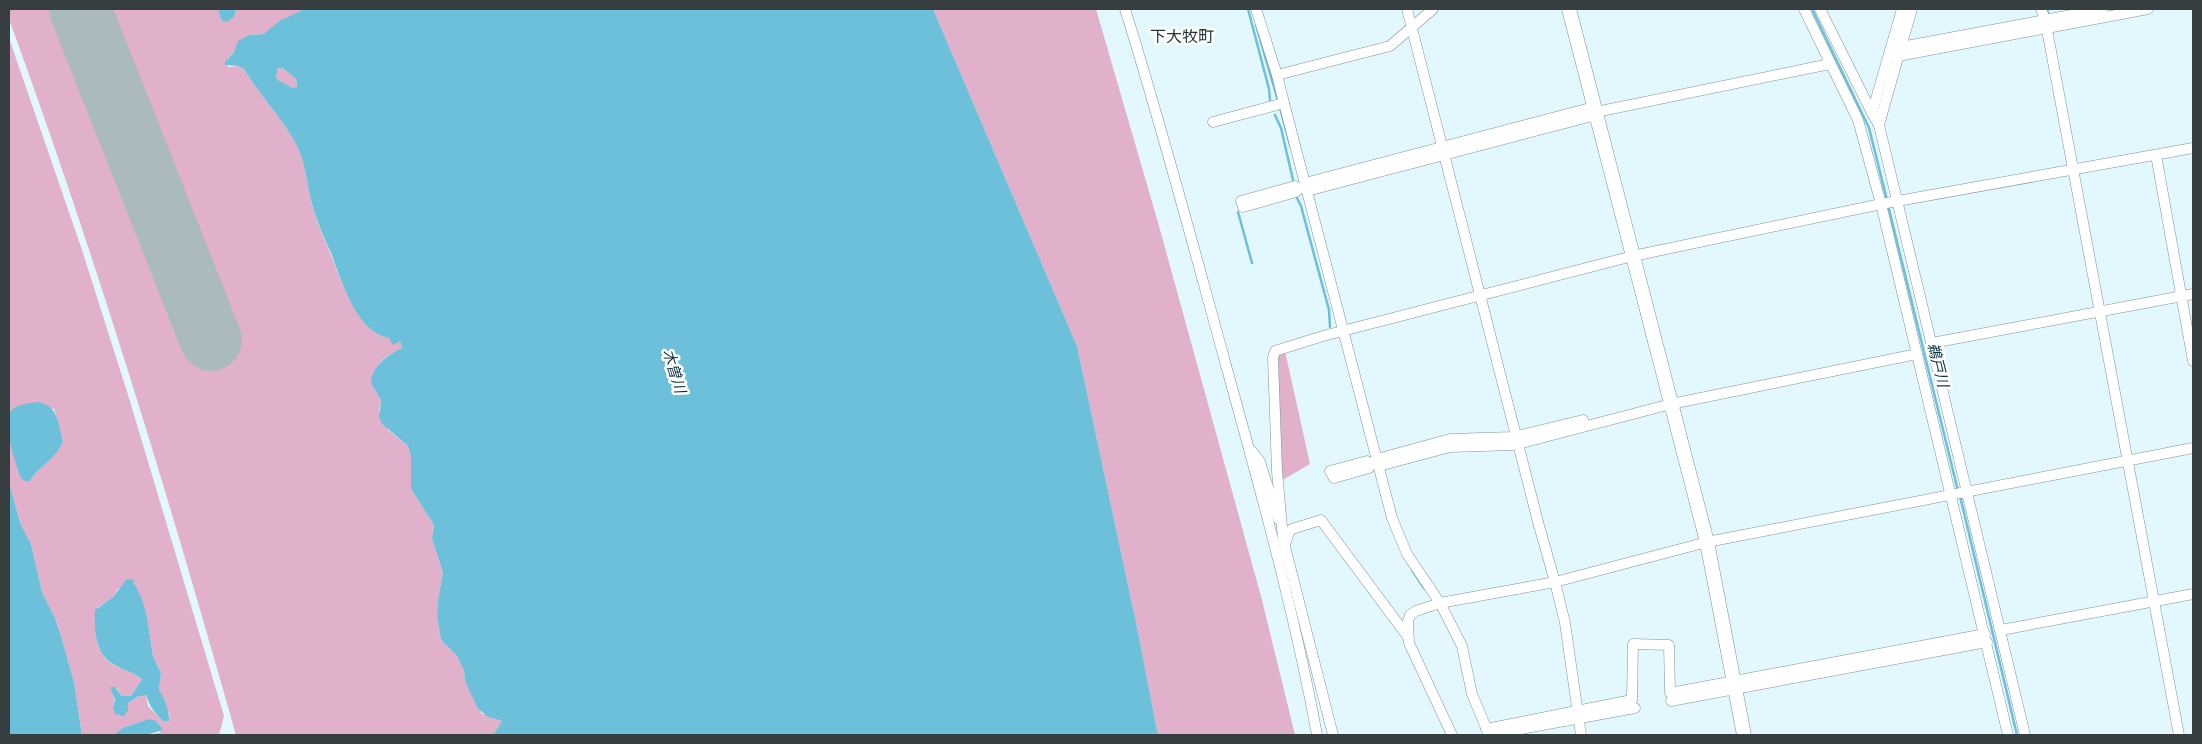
<svg xmlns="http://www.w3.org/2000/svg" width="2202" height="744" font-family="'Times New Roman','Noto Sans JP',serif">
<rect width="100%" height="100%" fill="#e3f7fe"/>
<!-- green -->
<g fill="#e1b1cb" fill-rule="evenodd">
<path d="M9 9H218L221 20 234 17 236 9H305L264 34 249 35 225 62 228 67 238 66 244 69C260 96 284 120 298 148 306 168 306 176 310 196 313 214 322 233 329 250 340 277 356 332 389 338L390 340 400 341 402 348C385 355 374 365 371 383L381 400 379 411 388 430 408 446 411 456V489L434 525 432 539 443 573 438 599 437 617 441 640 457 656 464 671 465 681 482 714 502 721 493 735H236C168 494 95 254 9 19Z"/>
<path d="M933 9H1096L1159 226 1262 600 1295 735H1158L1137 627 1077 346Z"/>
<path d="M9 38 82 250 129 398 224 716 219 735H146L159 733 162 729 156 721H143L122 728 114 735H82L74 682 61 636 55 618 42 592 31 544 21 525 9 483V435L20 477 30 481C40 466 53 459 63 441L54 409 11 411 9 414ZM134 582 147 617 153 656 161 673 159 690 170 716 163 721 148 706 146 695 137 697 128 703V710L113 707 116 687 122 696H131L142 679C133 672 123 670 114 665 94 654 94 627 97 608L113 597 118 589Z"/>
<path d="M278 68 284 69 296 79 297 88H293L278 80 276 76Z"/>
<path d="M1285 351 1310 464 1281 481 1277 355Z"/>
</g>
<!-- water -->
<g fill="#6cc0d9" fill-rule="evenodd">
<path d="M218 9H236L234 17 227 22 221 20Z"/>
<path d="M305 9H933L1077 346 1137 627 1158 735H493L502 721 486 716 477 707 465 681 464 671 457 656 441 640 437 617 438 599 443 573 432 539 434 525 411 489V456L408 446 382 424 379 417 381 400 371 383C372 366 387 355 402 348L400 341 393 345 389 338C356 332 341 280 331 253 323 235 314 216 310 196 306 177 306 168 298 148 284 120 260 96 244 69L238 66 225 65V62L234 52 238 41 249 35 264 34 279 21ZM278 68 284 69 296 79 297 87 293 88 278 80 276 76Z"/>
<path d="M39 402C58 406 58 423 63 441 57 458 39 466 30 481H25L20 477C16 463 2 424 10 412 15 404 30 403 39 402Z"/>
<path d="M9 483 21 525 31 544 42 592 55 618 61 636 74 682 82 735H9Z"/>
<path d="M132 579 142 599 147 617 153 656 161 673 159 690C164 697 170 713 169 721H163C154 712 150 707 146 695L137 697 128 703V710L124 716 115 714 113 707 115 699 110 687H115L122 696H131L142 679C133 672 123 670 113 664 95 654 94 628 95 610L113 597 126 580Z"/>
<path d="M149 719 156 721 163 730 146 735H114L122 728Z"/>
</g>
<g fill="none" stroke-linecap="round" stroke-linejoin="round">
<!-- stream -->
<g stroke="#6cc0d9" stroke-width="2.5">
<path d="M1248 9 1269 89 1270 100"/>
<path d="M1812 9 1869 128 1887 200"/>
<path d="M2047 9 2048 13"/>
<path d="M1256 25 1278 101"/>
<path d="M1280 108 1290 145"/>
<path d="M1275 115 1281 128 1293 180"/>
<path d="M1296 196 1301 206 1329 310 1330 327"/>
<path d="M1888 205 1958 491"/>
<path d="M1238 212 1252 263"/>
<path d="M1960 496 2017 735"/>
<path d="M1412 570 1424 588"/>
</g>
<!-- runway -->
<path stroke="#aababf" stroke-width="62" d="M80 9 211 340"/>
<!-- minor casing -->
<g stroke="#809298" stroke-width="11">
<g id="minor">
<path d="M1125 9C1161 124 1192 241 1224 358 1258 482 1294 609 1317 735"/>
<path d="M1256 9 1277 75"/>
<path d="M1407 9 1538 522 1555 582 1565 623 1581 735"/>
<path d="M1804 9 1858 120 1881 204 2008 735"/>
<path d="M1820 9 1872 113"/>
<path d="M1912 9 1901 47 2103 9"/>
<path d="M2041 9 2045 19 2179 735"/>
<path d="M1901 47 1879 125 2025 735"/>
<path d="M1898 56 2148 9"/>
<path d="M1284 103 1392 518 1407 554 1440 603 1462 646 1472 694 1489 735"/>
<path d="M1596 112 1830 64"/>
<path d="M1213 122 1284 103 1277 75 1390 46 1433 9"/>
<path d="M1879 125 1872 113 1902 9"/>
<path d="M2156 155 2193 361"/>
<path d="M1305 183 1594 107"/>
<path d="M1296 189V192L1243 207 1241 201 1295 186 1296 189 1306 187"/>
<path d="M1307 191 1596 115"/>
<path d="M1932 343 2193 294"/>
<path d="M1252 451 1260 462 1278 519"/>
<path d="M1377 459 1450 439 1513 437 1583 420"/>
<path d="M1368 465 1369 468 1334 478 1330 471 1367 461 1368 465 1378 462"/>
<path d="M1379 466 1450 447 1514 445 1671 404 1917 354"/>
<path d="M1286 542 1289 532 1292 529 1321 520 1408 637"/>
<path d="M2001 630 2193 594"/>
<path d="M1671 701 1987 642"/>
<path d="M1486 729 1632 700 1633 644 1669 645 1670 693 1985 634"/>
<path d="M1333 735 1283 539 1277 471 1273 358 1275 351 1323 336 1633 256 1881 204 2193 148"/>
<path d="M1452 735 1409 643 1408 621 1410 615 1416 611 1440 603 1555 582 1707 542 2193 448"/>
<path d="M1489 735 1635 708"/>
</g>
</g>
<!-- tertiary casing -->
<g stroke="#809298" stroke-width="15">
<path id="tertiary" d="M1569 9 1707 542 1744 735"/>
</g>
<!-- minor -->
<use href="#minor" stroke="#fff" stroke-width="10"/>
<!-- tertiary -->
<use href="#tertiary" stroke="#fff" stroke-width="14"/>
</g>
<g text-anchor="middle" stroke-width="5" stroke-linejoin="round" paint-order="stroke">
<!-- water labels -->
<g font-size="15" font-style="italic" fill="#0b343f" stroke="#fff">
<text transform="translate(1938 365) rotate(76)" y="5">鵜戸川</text>
<text transform="translate(674 371) rotate(73)" y="5">木曽川</text>
</g>
<!-- quarter labels -->
<g font-size="16" fill="#25353a" stroke="#fff">
<text x="1182" y="42">下大牧町</text>
</g>
</g>
<!-- border -->
<rect width="2202" height="744" fill="none" stroke="#363e40" stroke-width="20"/>
</svg>
